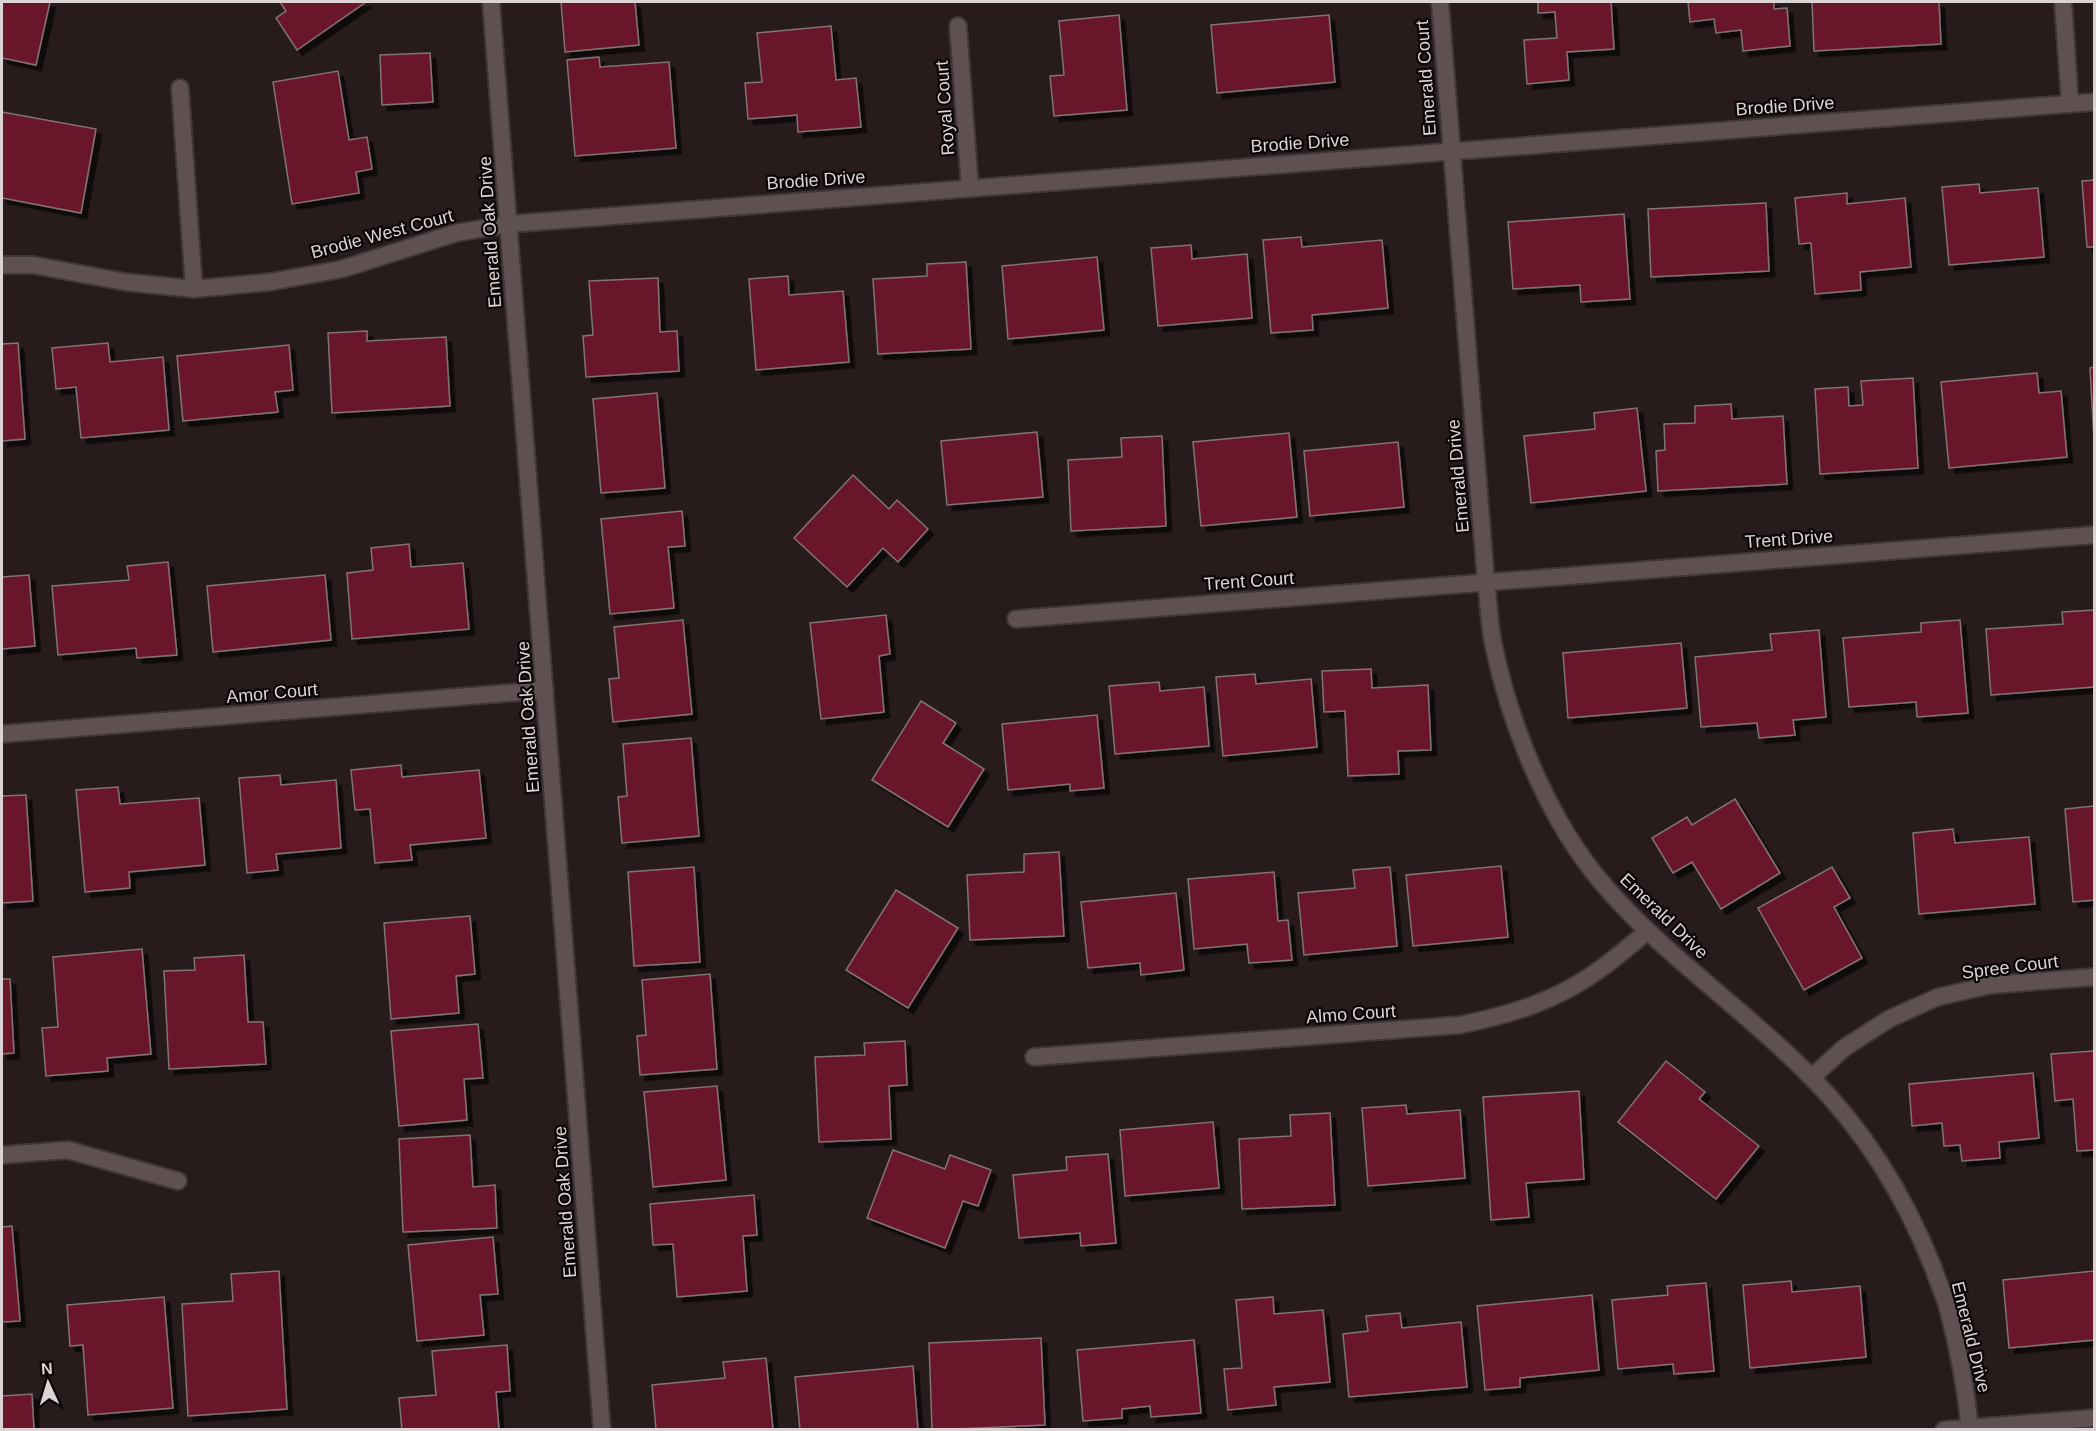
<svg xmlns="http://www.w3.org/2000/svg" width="2096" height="1431" font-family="Arial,sans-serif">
<defs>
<filter id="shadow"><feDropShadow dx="5.5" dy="5.5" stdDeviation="0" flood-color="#0009"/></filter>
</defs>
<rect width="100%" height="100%" fill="#271b1c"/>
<!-- building -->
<g fill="#69172c" stroke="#827274" stroke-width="1.5" filter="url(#shadow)">
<path d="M2 2H50L36 65 2 58Z"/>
<path d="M280 2H366L297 50 276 18 286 11Z"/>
<path d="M561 2H635L639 45 565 52Z"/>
<path d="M1538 2H1611L1614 49 1567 52 1569 80 1527 84 1524 40 1557 38 1555 12 1538 13Z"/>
<path d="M1688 2H1774V9L1787 8 1790 46 1743 51 1741 30 1716 33 1714 19 1690 22Z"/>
<path d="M1812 2H1939L1941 44 1814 51Z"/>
<path d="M1119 15 1127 110 1054 116 1050 76 1064 75 1059 21Z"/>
<path d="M1329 15 1335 82 1217 93 1211 25Z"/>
<path d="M831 26 836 80 856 78 861 127 798 132 797 115 748 119 745 83 762 82 757 33Z"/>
<path d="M430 53 433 102 382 105 380 55Z"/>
<path d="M599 57 600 67 669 62 676 148 575 156 567 60Z"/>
<path d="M338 71 349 140 367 137 372 169 356 172 359 193 292 204 273 82Z"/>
<path d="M2 112 96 129 81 213 2 198Z"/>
<path d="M2094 180V247H2087L2082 181Z"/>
<path d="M1979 184 1980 193 2038 188 2044 257 1949 265 1942 187Z"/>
<path d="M1847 193V204L1905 198 1911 267 1860 272 1861 290 1815 294 1811 243 1799 244 1795 198Z"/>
<path d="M1766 203 1769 271 1651 277 1648 209Z"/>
<path d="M1624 214 1630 299 1581 302 1580 285 1513 289 1508 222Z"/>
<path d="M1301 237 1302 247 1382 240 1388 308 1312 315 1313 330 1271 333 1263 240Z"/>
<path d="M1191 245 1192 259 1247 254 1252 318 1158 326 1151 248Z"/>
<path d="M1097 257 1104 330 1008 339 1002 266Z"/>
<path d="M966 262 971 349 878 354 873 279 927 276V264Z"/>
<path d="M788 276 789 295 843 291 849 362 756 370 749 279Z"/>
<path d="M658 278 660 332 677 331 679 371 586 377 583 336 593 335 589 281Z"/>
<path d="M367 331V341L446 337 450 406 332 413 328 333Z"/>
<path d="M18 343 25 439 2 441V344Z"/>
<path d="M108 343 110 362 163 357 169 430 81 438 76 387 56 389 52 348Z"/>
<path d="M289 345 293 390 275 392 278 412 183 421 177 356Z"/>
<path d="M2094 367V439L2090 368Z"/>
<path d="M2037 373 2039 393 2061 391 2067 457 1949 468 1941 382Z"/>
<path d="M1913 378 1918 468 1820 474 1815 389 1848 387 1849 406 1863 405 1861 381Z"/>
<path d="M657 393 665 488 601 493 593 399Z"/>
<path d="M1731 404 1732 419 1783 416 1787 484 1658 491 1656 451 1665 450 1664 424 1695 423V406Z"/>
<path d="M1637 408 1646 491 1531 503 1524 436 1595 429 1594 413Z"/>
<path d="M1037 432 1043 497 947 505 941 441Z"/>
<path d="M1289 433 1297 517 1201 526 1193 442Z"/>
<path d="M1162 436 1166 526 1071 531 1068 460 1122 457 1121 438Z"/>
<path d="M1398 442 1404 507 1310 516 1304 451Z"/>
<path d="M853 475 889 509 897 500 928 529 898 562 883 548 847 587 794 538Z"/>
<path d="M682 511 685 546 668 547 674 608 610 614 601 519Z"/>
<path d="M409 544 411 567 463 563 469 629 352 639 347 573 373 570 371 548Z"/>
<path d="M168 562 177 655 137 658 136 648 58 655 52 586 129 580 127 566Z"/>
<path d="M29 575 35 646 2 649V577Z"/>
<path d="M325 575 331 640 213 652 207 586Z"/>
<path d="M2094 610V687L1991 695 1986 629 2063 624 2062 612Z"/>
<path d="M886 615 890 654 879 656 884 712 821 719 810 623Z"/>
<path d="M683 620 692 714 613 722 609 679 619 678 614 627Z"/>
<path d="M1960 620 1968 713 1917 717 1916 702 1849 707 1843 638 1921 632V623Z"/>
<path d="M1819 630 1826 717 1793 720 1795 735 1759 738 1757 723 1701 727 1695 657 1772 650 1770 634Z"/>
<path d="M1681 643 1687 708 1568 718 1563 653Z"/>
<path d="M1371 669 1372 688 1428 685 1431 750 1398 751 1399 774 1348 776 1345 711 1324 712 1322 671Z"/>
<path d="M1255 674 1256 684 1311 679 1317 747 1223 756 1216 677Z"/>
<path d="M1159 682 1160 691 1204 687 1209 746 1115 754 1109 686Z"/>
<path d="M921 701 956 723 943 743 984 769 948 827 872 780Z"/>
<path d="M1097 715 1104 788 1070 791V784L1008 790 1002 724Z"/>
<path d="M691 738 699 836 622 843 618 797 627 796 623 744Z"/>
<path d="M401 765 402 777 479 770 486 838 410 845 412 860 375 863 370 809 355 810 351 770Z"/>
<path d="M280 775 281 785 336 780 341 848 276 854 278 870 247 873 239 778Z"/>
<path d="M118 787 120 804 199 798 205 865 129 872 130 888 85 892 76 790Z"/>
<path d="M26 795 33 901 2 903V796Z"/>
<path d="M1735 799 1780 873 1721 909 1692 862 1673 873 1652 838 1687 817 1692 825Z"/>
<path d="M2094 806V900L2073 902 2065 809Z"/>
<path d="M1953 829 1955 843 2029 837 2035 904 1919 914 1913 833Z"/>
<path d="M1059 852 1064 936 970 940 967 875 1024 872V854Z"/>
<path d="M1501 866 1508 937 1413 946 1406 875Z"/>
<path d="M694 867 700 962 634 966 628 872Z"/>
<path d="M1390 867 1397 946 1304 955 1298 893 1355 888 1353 870Z"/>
<path d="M1832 867 1850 898 1834 907 1862 958 1804 990 1758 908Z"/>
<path d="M1274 872 1278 921 1288 920 1292 960 1249 963 1247 944 1194 949 1188 879Z"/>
<path d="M896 890 958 928 908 1008 846 970Z"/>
<path d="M1176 893 1184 970 1141 975 1140 963 1088 968 1081 902Z"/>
<path d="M470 916 475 974 456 976 459 1013 391 1019 384 923Z"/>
<path d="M142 949 151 1054 107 1058 108 1071 46 1076 42 1028 58 1027 53 957Z"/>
<path d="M244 955 248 1022H263L266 1064 169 1069 164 971 195 970 194 958Z"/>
<path d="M710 974 717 1069 640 1075 637 1036 646 1035 642 980Z"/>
<path d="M2 979H10L14 1053 2 1054Z"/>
<path d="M478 1024 483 1078 464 1079 467 1120 399 1126 391 1031Z"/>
<path d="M905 1041 907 1085 889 1086 891 1139 819 1142 815 1057 865 1055 864 1043Z"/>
<path d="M2094 1051V1150L2077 1151 2073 1099 2055 1101 2051 1054Z"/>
<path d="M1666 1061 1705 1092 1699 1099 1759 1146 1716 1199 1618 1122Z"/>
<path d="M2033 1073 2039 1138 1999 1142 2000 1158 1962 1161 1960 1145 1944 1146 1942 1123 1912 1126 1909 1084Z"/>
<path d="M717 1086 726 1180 653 1187 644 1092Z"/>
<path d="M1579 1091 1584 1179 1526 1183 1529 1217 1491 1220 1483 1097Z"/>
<path d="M1406 1105 1407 1114 1460 1110 1465 1178 1368 1186 1362 1108Z"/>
<path d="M1330 1113 1335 1205 1242 1209 1239 1139 1291 1136 1290 1115Z"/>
<path d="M1213 1122 1219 1188 1125 1196 1120 1130Z"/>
<path d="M470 1135 473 1187 495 1185 497 1228 403 1232 399 1139Z"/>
<path d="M893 1150 945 1169 950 1155 991 1170 978 1206 963 1201 945 1248 867 1218Z"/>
<path d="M1108 1154 1116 1243 1081 1246 1080 1233 1019 1238 1013 1175 1067 1170 1066 1157Z"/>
<path d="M754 1195 757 1235 743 1236 747 1291 677 1297 673 1244 653 1245 650 1204Z"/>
<path d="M12 1226 20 1321 2 1322V1227Z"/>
<path d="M493 1237 498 1294 480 1295 484 1335 417 1341 408 1245Z"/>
<path d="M279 1271 287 1409 188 1416 182 1304 233 1301 231 1274Z"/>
<path d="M2094 1271V1340L2009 1348 2003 1280Z"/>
<path d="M1791 1281 1792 1292 1860 1286 1866 1357 1750 1368 1743 1285Z"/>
<path d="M1706 1283 1714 1371 1674 1374 1673 1364 1618 1369 1612 1300 1668 1295 1667 1286Z"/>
<path d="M1592 1295 1599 1370 1520 1378V1387L1485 1390 1477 1306Z"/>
<path d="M164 1297 173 1408 88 1415 83 1345 70 1346 67 1305Z"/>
<path d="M1273 1297 1274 1314 1323 1310 1330 1382 1274 1387 1276 1405 1228 1410 1224 1369 1242 1368 1236 1300Z"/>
<path d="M1400 1313 1402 1328 1461 1322 1467 1387 1349 1397 1343 1334 1368 1331 1366 1316Z"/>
<path d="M1041 1338 1045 1425 932 1430 929 1343Z"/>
<path d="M1194 1340 1201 1413 1151 1417 1150 1406 1122 1409V1418L1083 1421 1077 1350Z"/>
<path d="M507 1345 510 1391 496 1392 499 1430H402L399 1398 436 1395 432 1351Z"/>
<path d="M766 1358 773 1430H656L652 1385 725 1378 723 1362Z"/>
<path d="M913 1366 918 1430H800L795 1377Z"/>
<path d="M32 1394 34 1430H2V1396Z"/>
</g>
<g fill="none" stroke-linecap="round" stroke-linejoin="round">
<!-- minor casing -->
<g stroke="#403738" stroke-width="20">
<g id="minor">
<path d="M1440 2 1486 582C1489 604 1489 626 1494 647 1511 728 1549 821 1603 884 1665 957 1745 1009 1811 1077 1864 1130 1905 1197 1933 1267 1937 1280 1943 1292 1947 1305 1958 1346 1966 1388 1970 1430"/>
<path d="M2063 2 2070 103"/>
<path d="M958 26 970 188"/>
<path d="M180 88 194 289"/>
<path d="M2 265H33L125 282 194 289 270 282 342 269 456 233 509 224 2094 102"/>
<path d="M1016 619 2094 535"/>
<path d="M2 734 545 690"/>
<path d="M1034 1057 1460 1025C1509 1015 1556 1001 1596 972 1614 960 1630 945 1647 932"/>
<path d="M1812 1077 1844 1048 1889 1019 1938 997 1991 985 2094 977"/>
<path d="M2 1155 68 1150 178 1181"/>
<path d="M1944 1430 2094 1418"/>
</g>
</g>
<!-- tertiary casing -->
<g stroke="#403738" stroke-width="20">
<path id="tertiary" d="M491 2 602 1430"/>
</g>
<!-- minor -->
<use href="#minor" stroke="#5f5152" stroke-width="16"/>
<!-- tertiary -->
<use href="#tertiary" stroke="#5f5152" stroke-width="16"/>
</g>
<g text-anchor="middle" stroke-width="4.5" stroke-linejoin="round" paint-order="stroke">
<!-- street labels -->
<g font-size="18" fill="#dcd3d4" stroke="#0c0707">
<text transform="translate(1426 78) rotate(-94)" y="6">Emerald Court</text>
<text transform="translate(1785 106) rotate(-4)" y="6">Brodie Drive</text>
<text transform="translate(945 108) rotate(-94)" y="6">Royal Court</text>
<text transform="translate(1300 143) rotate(-4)" y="6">Brodie Drive</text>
<text transform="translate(816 180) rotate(-4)" y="6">Brodie Drive</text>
<text transform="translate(490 232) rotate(-94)" y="6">Emerald Oak Drive</text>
<text transform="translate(382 234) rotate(-15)" y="6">Brodie West Court</text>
<text transform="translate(1458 476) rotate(-95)" y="6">Emerald Drive</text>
<text transform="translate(1789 539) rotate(-4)" y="6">Trent Drive</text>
<text transform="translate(1249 581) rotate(-4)" y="6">Trent Court</text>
<text transform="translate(272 693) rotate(-5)" y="6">Amor Court</text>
<text transform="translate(528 717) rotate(-94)" y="6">Emerald Oak Drive</text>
<text transform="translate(1664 916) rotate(44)" y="6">Emerald Drive</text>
<text transform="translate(2010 967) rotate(-7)" y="6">Spree Court</text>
<text transform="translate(1351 1014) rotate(-4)" y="6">Almo Court</text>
<text transform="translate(565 1202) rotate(-94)" y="6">Emerald Oak Drive</text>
<text transform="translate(1971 1337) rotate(76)" y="6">Emerald Drive</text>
</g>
</g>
<!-- border -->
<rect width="2096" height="1431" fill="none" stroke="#dcd3d4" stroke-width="6"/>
<!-- north arrow -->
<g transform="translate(48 1383) rotate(356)" stroke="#0c0707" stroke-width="4.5" paint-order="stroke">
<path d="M0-4.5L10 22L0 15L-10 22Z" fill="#dcd3d4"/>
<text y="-9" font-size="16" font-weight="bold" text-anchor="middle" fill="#dcd3d4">N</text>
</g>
</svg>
